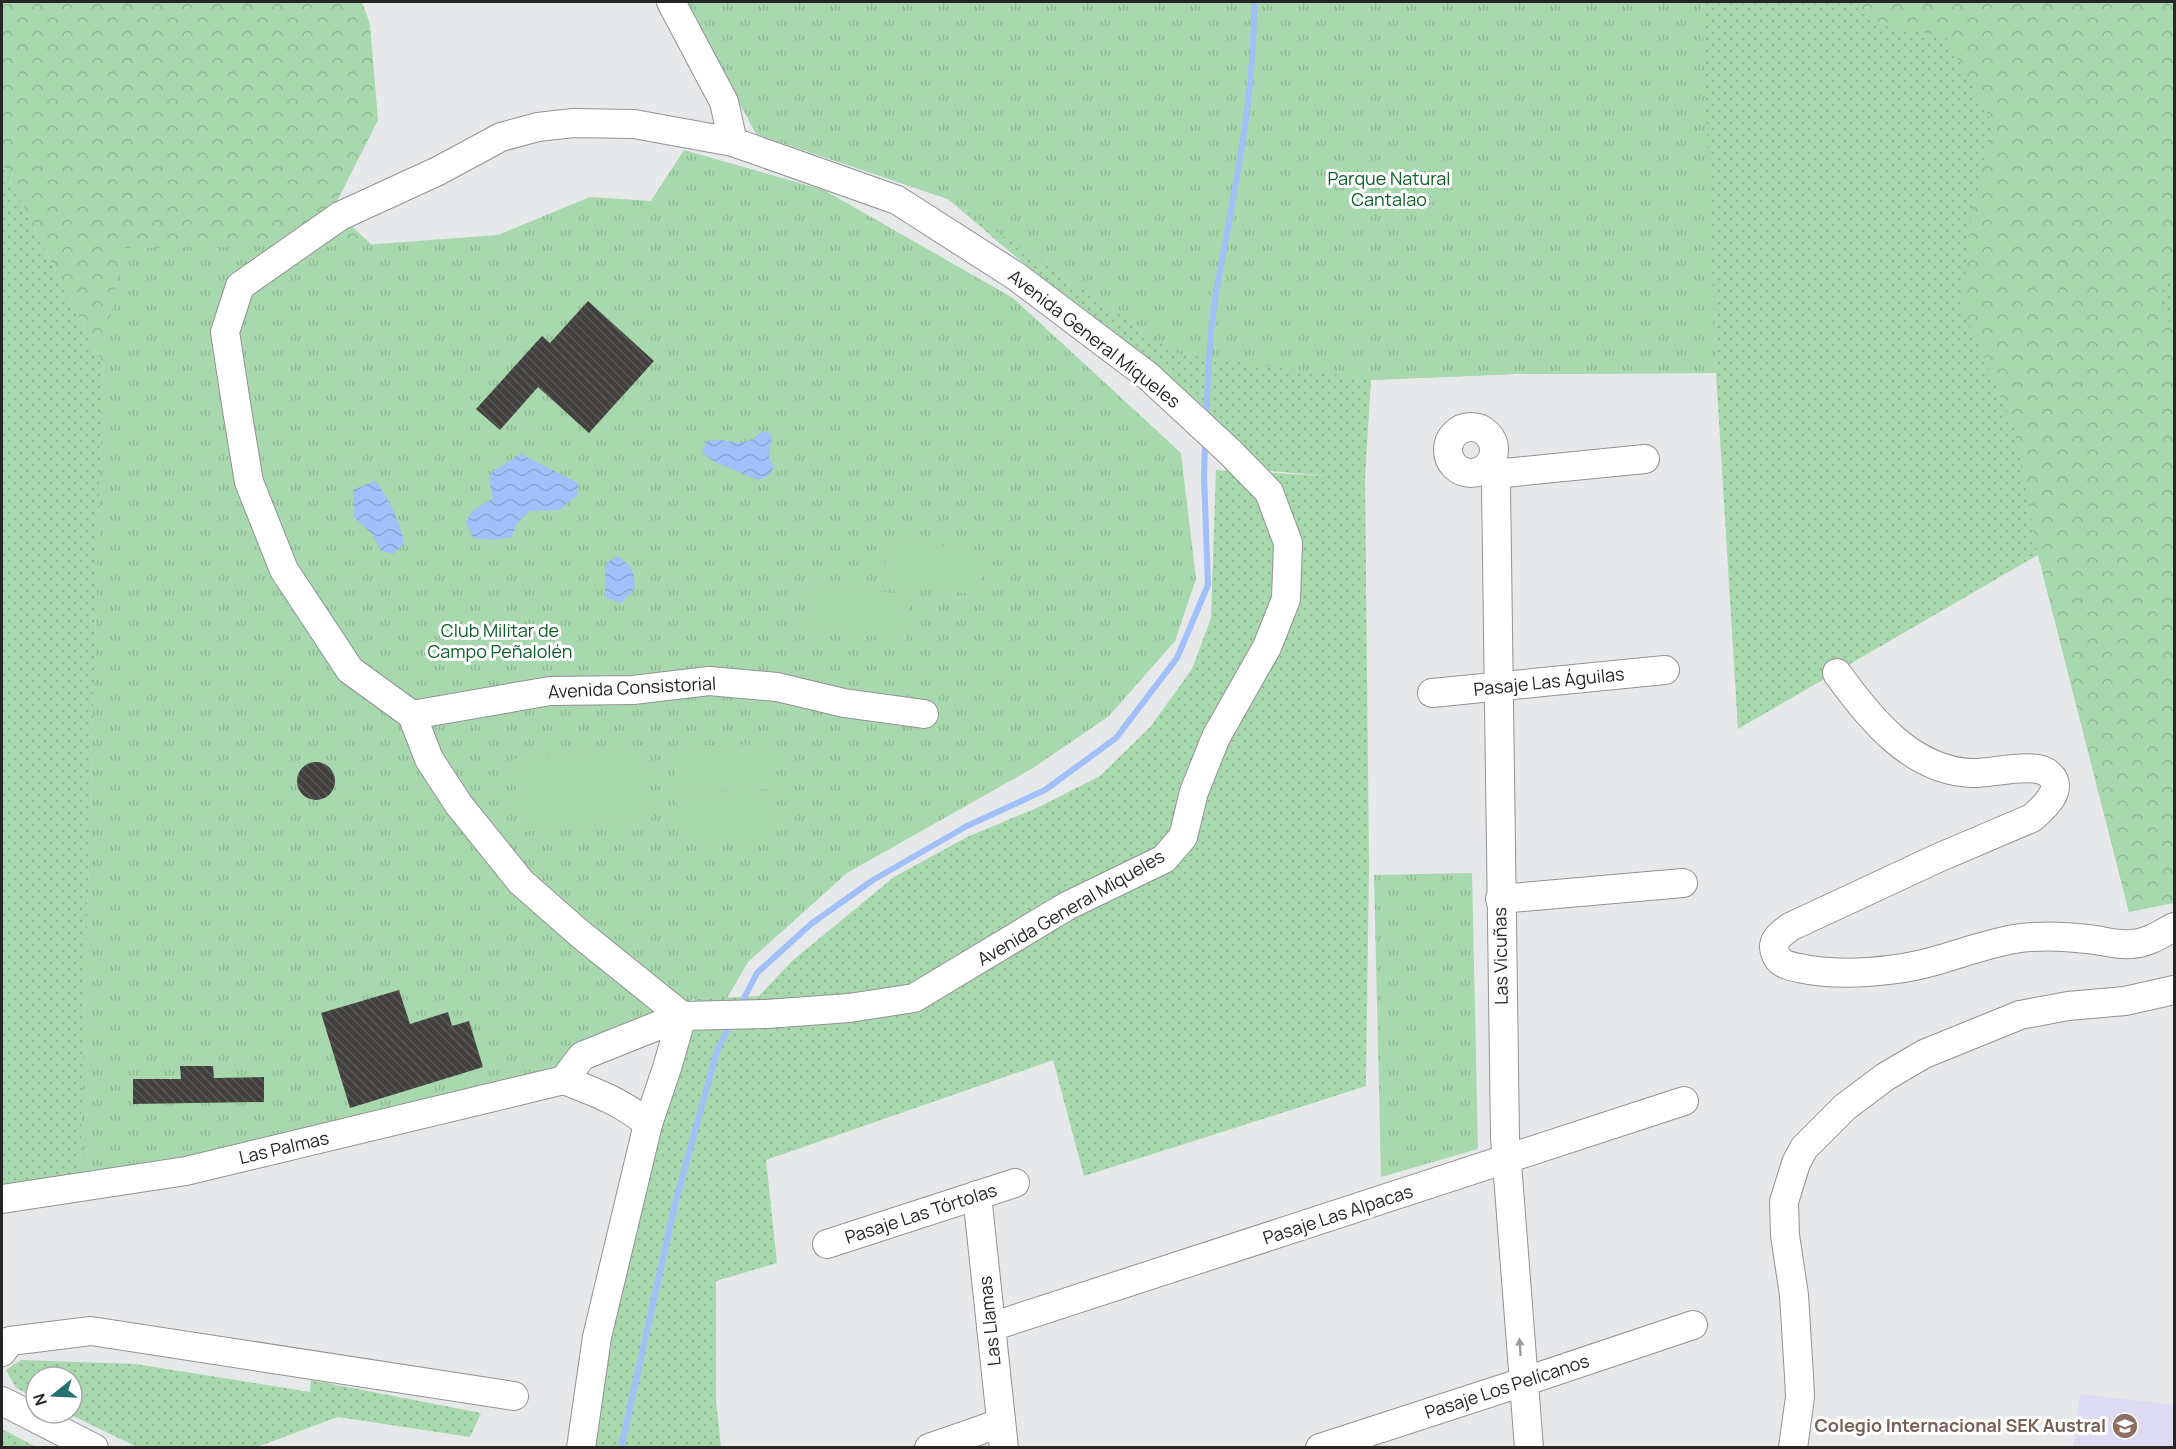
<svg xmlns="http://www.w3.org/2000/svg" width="2176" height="1449" font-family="Manrope,sans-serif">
<defs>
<pattern id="grass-dots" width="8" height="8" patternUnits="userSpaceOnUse" patternTransform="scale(1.5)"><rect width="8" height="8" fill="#a8d8ad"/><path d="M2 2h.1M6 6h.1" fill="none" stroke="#90b995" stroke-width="1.8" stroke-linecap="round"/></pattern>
<pattern id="forest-crowns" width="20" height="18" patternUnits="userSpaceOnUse" patternTransform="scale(1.5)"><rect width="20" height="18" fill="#a8d8ad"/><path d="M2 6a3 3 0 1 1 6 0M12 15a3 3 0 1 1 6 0" fill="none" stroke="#90b995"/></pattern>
<pattern id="park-tufts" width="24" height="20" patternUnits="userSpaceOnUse" patternTransform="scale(1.5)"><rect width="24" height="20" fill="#a8d8ad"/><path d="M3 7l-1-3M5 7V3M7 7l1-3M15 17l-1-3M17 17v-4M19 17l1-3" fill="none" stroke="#90b995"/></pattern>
<pattern id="water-waves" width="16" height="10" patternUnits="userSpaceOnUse" patternTransform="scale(1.5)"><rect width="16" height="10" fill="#a1bff8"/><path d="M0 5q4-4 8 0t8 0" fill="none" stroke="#8aa4d5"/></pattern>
<pattern id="building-back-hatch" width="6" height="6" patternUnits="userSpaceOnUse" patternTransform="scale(1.5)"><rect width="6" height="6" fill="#43413f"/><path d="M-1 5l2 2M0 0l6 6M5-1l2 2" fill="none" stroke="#5c5a58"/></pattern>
</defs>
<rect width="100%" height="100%" fill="#e7e8ea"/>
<!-- education -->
<path fill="#dddbf1" d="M2080 1394 2174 1405V1447H2073Z"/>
<!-- grass -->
<g fill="url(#grass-dots)">
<path d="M686 2H2174V898L2129 912 2038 555 1738 729 1716 373 1515 374 1371 380 1365 478 1369 864 1366 1086 1084 1176 1053 1060 766 1160 777 1263 716 1281V1401L721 1447 585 1448 646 1138 694 999 759 996 792 961 894 877 969 836 1039 807 1100 776 1151 726 1192 669 1211 618 1216 470 1329 476 1258 470 1177 394 948 199 756 134Z"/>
<path d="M2 163 103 366 80 1175 2 1188Z"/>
<path d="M21 1360 136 1364 310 1392 311 1380 481 1413 470 1437 338 1417 257 1447H137L67 1413H72V1377H36V1398L16 1388 6 1370Z"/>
<path d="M2 1429 36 1447H2Z"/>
</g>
<!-- forest -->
<g fill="url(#forest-crowns)">
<path d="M2 2H362L370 24 378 120 333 209 372 245 80 1175 103 366 2 163Z"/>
<path d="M1852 2H2174V264L2160 297 2174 335V903L2129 912 2038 555 2014 428 1962 307 1971 215 1994 126 1946 37 1873 24Z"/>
</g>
<!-- park -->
<g fill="url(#park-tufts)">
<path d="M686 2H1702L1716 373 1515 374 1371 380 1178 354 948 199 756 134Z"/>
<path d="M684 150 824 190 1013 298 1181 453 1196 579 1175 641 1109 716 1033 768 847 873 748 962 727 998 694 999 551 1070 189 1158 80 1175 103 366 121 248 349 246 498 235 590 197 651 201Z"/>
<path d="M1472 873 1478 1149 1381 1177 1374 875Z"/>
</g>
<!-- pitch -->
<g fill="#a8d8ad">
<path d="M888 539 985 551 980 595 883 583Z"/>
<path d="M814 584 911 595 905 640 809 628Z"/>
<path d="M773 744 774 789 676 791 675 746Z"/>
<path d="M644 745 652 817 521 832 513 759Z"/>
<path d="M774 797 775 842 678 844 677 799Z"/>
</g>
<!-- water -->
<g fill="url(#water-waves)">
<path d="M762 431 772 434 769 457 774 468 767 477 758 480 713 461 702 452 706 442C730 434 739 454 762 431Z"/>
<path d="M521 454 578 483V494L560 510 530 511 517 523 512 537 495 540 473 538 466 522 472 511 493 498 489 480 492 472Z"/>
<path d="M375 481C387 493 402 527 404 544L393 554 381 551 373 535 354 517 353 490Z"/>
<path d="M617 556C633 566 634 571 635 589L621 603 605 597V564Z"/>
</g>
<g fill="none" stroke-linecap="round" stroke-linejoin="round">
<!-- stream -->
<g stroke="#a1bff8" stroke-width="6">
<path d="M1206 417C1208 378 1209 338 1215 299 1232 201 1255 102 1254 2"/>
<path d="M740 1006 757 973 811 924 873 880 967 826 1045 790 1116 738 1177 658 1208 585 1204 476 1205 443"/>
<path d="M621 1448 675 1204 717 1051 731 1023"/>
</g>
</g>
<!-- building -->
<g fill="url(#building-back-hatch)">
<path d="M588 301 654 361 589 433 538 387 500 430 476 409 542 336 550 343Z"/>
<circle cx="316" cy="781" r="19"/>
<path d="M399 990 410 1024 448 1012 452 1026 469 1021 483 1067 350 1108 321 1013Z"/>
<path d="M180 1066H213L214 1078 264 1077V1102L133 1104V1079H181Z"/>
</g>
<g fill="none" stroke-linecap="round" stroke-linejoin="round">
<!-- minor casing -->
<g stroke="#919294" stroke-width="30">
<g id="minor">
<path d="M671 2 724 102 733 142"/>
<circle cx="1471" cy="450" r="23"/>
<path d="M1489 465 1494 474 1496 486 1505 1137 1529 1448"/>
<path d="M1494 474 1645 459"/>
<path d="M1837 673C1870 719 1912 771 1972 773 1991 774 2034 761 2049 774 2066 789 2043 808 2032 818L1938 858 1790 927C1781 934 1771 940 1775 952 1778 964 1789 966 1799 968 1839 977 1896 972 1935 961 1962 953 1987 944 2014 939 2038 935 2063 936 2087 939 2102 940 2117 946 2132 944 2148 943 2161 934 2174 927"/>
<path d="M1432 693 1665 670"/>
<path d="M412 715 550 691 633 690 709 681 777 687 844 703 924 714"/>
<path d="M1500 899 1683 883"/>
<path d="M564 1080 582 1056 682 1016 767 1014 849 1008 914 998 1067 906 1164 859 1183 837 1194 792 1216 737 1267 647 1286 599 1288 543 1269 492 1230 452 1148 376 1017 277 897 200 733 142 634 124 573 123 538 127 501 137 438 171 340 216 240 286 225 332 237 410 249 482 284 570 350 670 412 715 429 759 459 805 521 882 579 933 682 1016"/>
<path d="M977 1195 1004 1448"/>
<path d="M2 1199 186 1171 564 1080C594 1092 623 1102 648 1124"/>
<path d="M827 1244 1015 1183"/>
<path d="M991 1327 1684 1101"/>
<path d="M2 1352 10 1341 91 1331 514 1396"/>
<path d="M2 1401 94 1448"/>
<path d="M581 1448 597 1337 648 1124 667 1068 682 1016"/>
<path d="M929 1448 1001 1423"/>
<path d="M1320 1448 1523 1382 1693 1325"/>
<path d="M1793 1448 1800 1397 1799 1376 1794 1295 1785 1235 1784 1202 1796 1163 1804 1148 1845 1107 1885 1077 1924 1054 2020 1015 2068 1006 2125 1001 2174 990"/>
</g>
</g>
<!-- minor -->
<use href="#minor" stroke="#fff" stroke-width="28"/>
</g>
<!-- one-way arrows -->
<defs><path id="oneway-solid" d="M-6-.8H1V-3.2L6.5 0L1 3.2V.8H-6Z" transform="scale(1.5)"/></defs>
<use fill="#9d9d9e" href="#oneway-solid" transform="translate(1520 1347) rotate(-94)"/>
<!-- icons -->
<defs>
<g id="school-disc" transform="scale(1.35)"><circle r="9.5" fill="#8d6e63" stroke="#fff"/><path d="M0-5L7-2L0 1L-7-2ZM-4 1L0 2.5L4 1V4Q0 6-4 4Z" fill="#fff"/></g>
</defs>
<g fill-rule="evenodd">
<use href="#school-disc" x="2125" y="1426"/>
</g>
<g text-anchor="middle" stroke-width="6" stroke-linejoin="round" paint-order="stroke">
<!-- park labels -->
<g font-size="18" fill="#0c6025" stroke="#fff">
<text x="1389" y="185">Parque Natural<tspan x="1389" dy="21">Cantalao</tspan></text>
<text x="500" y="637">Club Militar de<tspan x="500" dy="21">Campo Peñalolén</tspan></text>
</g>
<!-- street labels -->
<g font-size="18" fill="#262627" stroke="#fff">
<text transform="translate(1094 339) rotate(38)" y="6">Avenida General Miqueles</text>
<text transform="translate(1549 682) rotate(-6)" y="6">Pasaje Las Águilas</text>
<text transform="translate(632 688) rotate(-3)" y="6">Avenida Consistorial</text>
<text transform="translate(1071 908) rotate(-30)" y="6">Avenida General Miqueles</text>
<text transform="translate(1501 956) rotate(-91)" y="6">Las Vicuñas</text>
<text transform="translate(284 1148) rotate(-13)" y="6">Las Palmas</text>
<text transform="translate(921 1214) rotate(-18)" y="6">Pasaje Las Tórtolas</text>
<text transform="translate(1338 1215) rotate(-18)" y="6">Pasaje Las Alpacas</text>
<text transform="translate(990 1321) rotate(-96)" y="6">Las Llamas</text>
<text transform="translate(1507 1387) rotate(-18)" y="6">Pasaje Los Pelícanos</text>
</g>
<!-- education labels -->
<g font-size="18" font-weight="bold" fill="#785e54" stroke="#fff" text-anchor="end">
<text x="2106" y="1432">Colegio Internacional SEK Austral</text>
</g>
</g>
<!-- border -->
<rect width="2176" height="1449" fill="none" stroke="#262627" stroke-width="6"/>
<!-- north arrow -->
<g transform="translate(54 1395) rotate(252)"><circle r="28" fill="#ffffff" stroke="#a8a8a9" stroke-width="1.5"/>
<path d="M0-4.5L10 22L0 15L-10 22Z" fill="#257071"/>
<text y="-9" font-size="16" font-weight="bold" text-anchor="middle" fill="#262627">N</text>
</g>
</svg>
